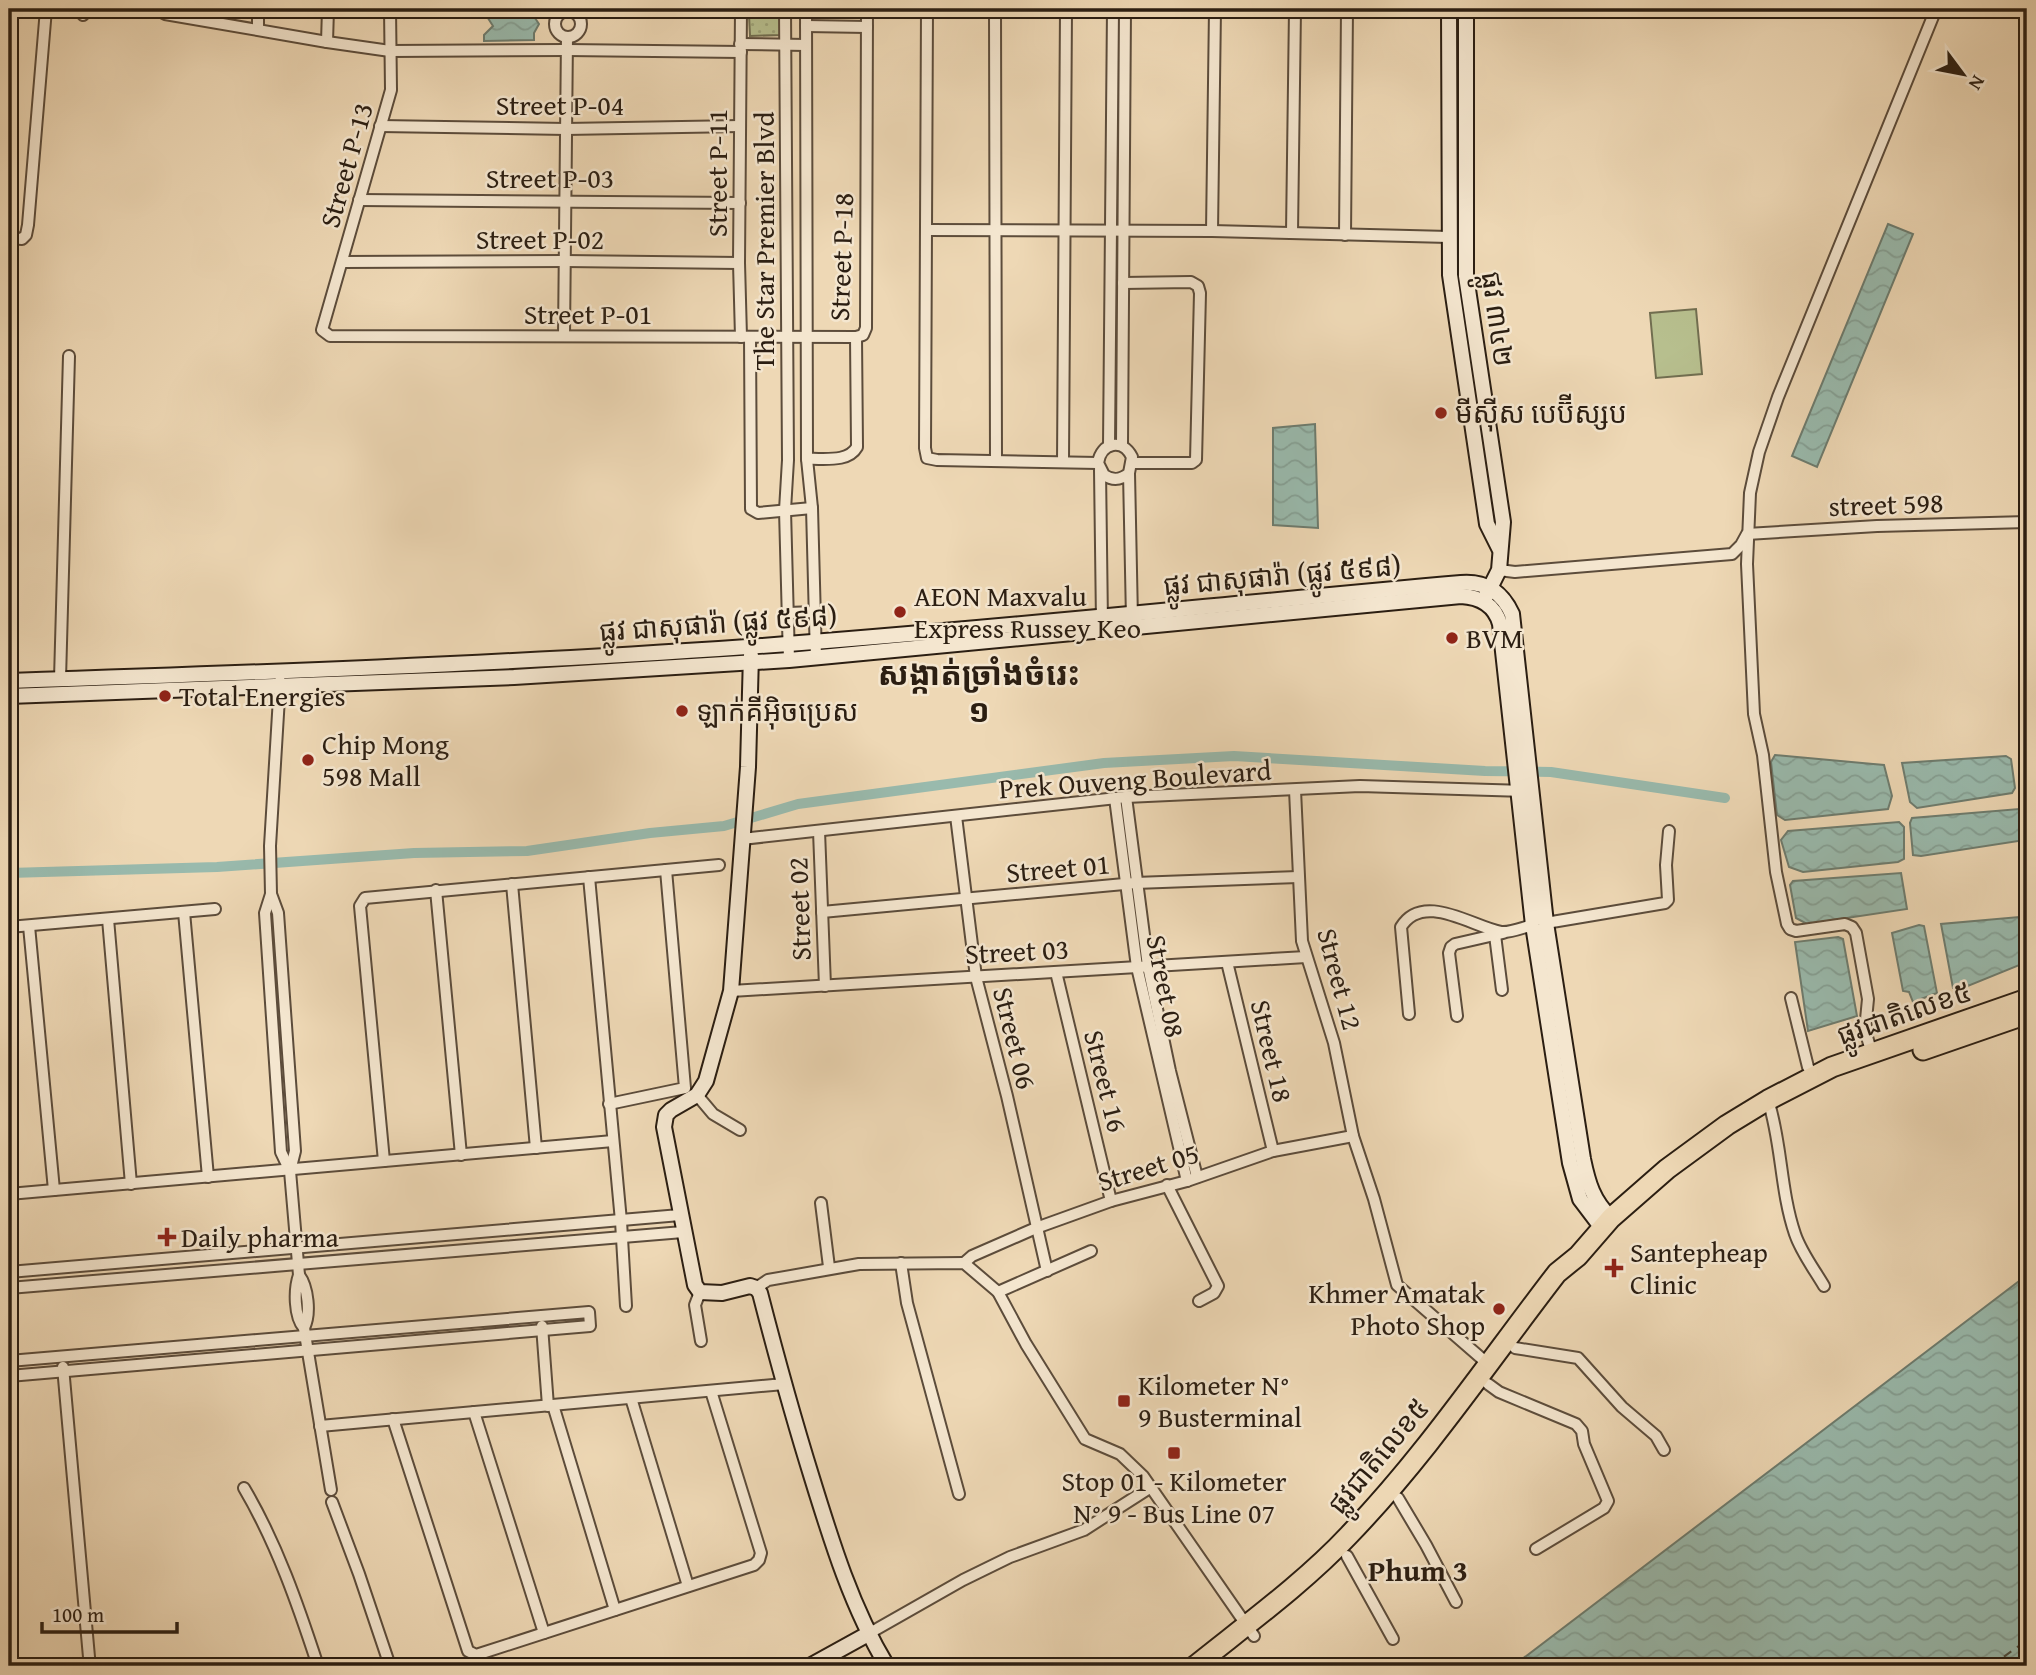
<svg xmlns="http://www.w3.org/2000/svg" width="2036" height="1675" font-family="'Gentium Book Plus','Noto Sans Khmer',serif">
<defs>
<pattern id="grass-dots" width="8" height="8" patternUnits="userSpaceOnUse" patternTransform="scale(1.75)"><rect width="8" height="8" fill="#b7bf8e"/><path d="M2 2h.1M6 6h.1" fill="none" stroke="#9ea479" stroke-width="1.8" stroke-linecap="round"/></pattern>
<pattern id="water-waves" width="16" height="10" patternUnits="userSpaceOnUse" patternTransform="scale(1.75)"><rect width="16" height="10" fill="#99baad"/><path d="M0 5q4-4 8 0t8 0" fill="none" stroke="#849f94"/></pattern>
</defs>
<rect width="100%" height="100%" fill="#eed8b5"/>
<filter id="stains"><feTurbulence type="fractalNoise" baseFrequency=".00286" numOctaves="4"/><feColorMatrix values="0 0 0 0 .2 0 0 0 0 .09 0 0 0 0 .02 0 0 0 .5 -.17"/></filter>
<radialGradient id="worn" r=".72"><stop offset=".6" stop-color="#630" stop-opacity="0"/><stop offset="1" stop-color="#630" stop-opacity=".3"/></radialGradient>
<!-- grass -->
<path fill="url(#grass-dots)" stroke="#716e50" stroke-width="2" d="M749 15H782V35L750 36Z"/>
<!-- park -->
<path fill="#b7bf8e" stroke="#716e50" stroke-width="2" d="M1696 309 1702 374 1656 378 1650 313Z"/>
<!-- water -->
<g fill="url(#water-waves)" stroke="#6d7c6f" stroke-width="2">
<path d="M487 9 535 10V18L539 24 534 33V40L484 41V35L493 26 486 15Z"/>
<path d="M1888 224 1913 234 1817 467 1792 456Z"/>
<path d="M1315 424 1318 528 1273 525V428Z"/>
<path d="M1775 755 1884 765 1892 796 1888 809 1785 820 1777 815 1771 762Z"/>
<path d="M2006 756 2011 759 2015 788 2012 793 1917 808 1910 802 1902 763Z"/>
<path d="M2019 809 2025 840 1921 856 1913 855 1910 823 1912 818Z"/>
<path d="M1899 822 1904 827V859L1898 862 1803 872 1789 867 1781 840 1788 831Z"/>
<path d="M1901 873 1907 909 1807 924 1796 918 1790 885 1793 881Z"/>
<path d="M2019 917 2027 962 1958 990 1953 988 1941 924Z"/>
<path d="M1919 925 1924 926 1937 993 1913 1002 1909 992 1903 991 1892 933Z"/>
<path d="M1838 937 1843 939 1857 1016 1808 1031 1795 942Z"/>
<path d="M2027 1275V1666H1513Z"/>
</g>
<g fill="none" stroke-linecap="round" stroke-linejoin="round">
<!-- canal -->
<path stroke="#99baad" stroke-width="10" d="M9 873 217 867 414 853 527 851 650 833 724 826 798 804 1104 763 1234 756 1485 771 1551 772 1725 798"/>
<!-- ferry -->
<path stroke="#4c4d40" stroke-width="2" stroke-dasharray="9 7" stroke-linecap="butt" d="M1991 1666 2027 1640"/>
<!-- street casing -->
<g stroke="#5c4c3b" stroke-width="14">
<g id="street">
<path d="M156 9 165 14 327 42 390 51 567 50 741 52"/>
<path d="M258 9V29"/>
<path d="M390 9 391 90 322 330 330 336 856 337"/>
<path d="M741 9 739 263 741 337"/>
<path d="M785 9 788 460 785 510 789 660"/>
<path d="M806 9 807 459 812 508 816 658"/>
<path d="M927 9 925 448 927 458 937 460 1098 463"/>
<path d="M995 9 996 461"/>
<circle cx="568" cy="24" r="13"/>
<path d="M83 15 84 9"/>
<path d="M806 26 867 27"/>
<path d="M327 42 328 9"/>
<path d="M740 44 806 45"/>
<path d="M380 126 566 129 740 126"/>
<path d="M359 200 740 203"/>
<path d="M926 230 1212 231 1449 237"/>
<path d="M1212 231 1215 9"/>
<path d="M1292 232 1295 9"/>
<path d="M1345 235 1347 9"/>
<path d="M9 238 22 239 26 235 28 225 46 9"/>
<path d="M342 262 565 261 739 263"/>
<path d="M1123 283 1191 282 1198 286 1200 293 1196 460 1192 463H1133"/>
<path d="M564 336 567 37"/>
<path d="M750 337 751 509 758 513 812 508"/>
<path d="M856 337 863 335 866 328 867 9"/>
<path d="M1109 445 1113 9"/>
<path d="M1122 445 1125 9"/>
<path d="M807 459C823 458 848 463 857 447L856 337"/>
<path d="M1063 462 1066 9"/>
<path d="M1100 470 1102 622"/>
<path d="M1129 473C1121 480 1113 481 1104 475L1098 463C1101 442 1123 438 1132 457L1129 473 1132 619"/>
<path d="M1499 570 1515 572 1732 554 1741 545 1747 534 1877 526 2027 522"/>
<path d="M788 613 815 612"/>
<path d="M60 679 69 356"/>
<path d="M280 681 270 846 271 894 265 913 281 1152 290 1171 299 1275"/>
<path d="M1295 790 1302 941 1334 1043 1353 1136 1374 1199 1397 1285 1488 1364"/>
<path d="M1126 797 1148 966 1170 1071 1197 1177"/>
<path d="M1115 798 1137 967 1187 1181"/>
<path d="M956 816 976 977 1007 1096 1047 1271"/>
<path d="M819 831 825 986"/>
<path d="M742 839 1126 797 1360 786 1525 791"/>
<path d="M589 877 621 1221 626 1306"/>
<path d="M512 884 536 1148"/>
<path d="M436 890 461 1155"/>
<path d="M271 894 278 913 295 1151 290 1171"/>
<path d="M184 912 208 1177"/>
<path d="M822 912 1135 883 1298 877"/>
<path d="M108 919 131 1184"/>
<path d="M1546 923 1665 903 1668 900 1666 865 1669 831"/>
<path d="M29 926 54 1190"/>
<path d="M9 927 215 909"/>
<path d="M1495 935 1502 990"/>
<path d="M1227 962 1273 1151"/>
<path d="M1056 972 1111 1201"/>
<path d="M731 991 1306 957"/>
<path d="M1791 998 1808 1067 1814 1077"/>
<path d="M1409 1014 1401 927C1423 891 1473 927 1501 932 1511 933 1524 927 1533 925"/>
<path d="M1457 1016 1449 953 1451 947 1455 944 1503 933"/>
<path d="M1872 1054 1865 1030 1868 999 1856 933 1852 927 1845 924 1796 931 1790 929 1787 924 1776 872 1763 755 1754 714 1747 564 1750 493 1759 452 1778 397 1936 9"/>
<path d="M697 1095 713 1114 740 1130"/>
<path d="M1768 1100C1782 1143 1780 1190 1795 1234 1801 1252 1814 1269 1824 1286"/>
<path d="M609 1104 685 1088 666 870"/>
<path d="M384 1161 360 906 365 898 719 865"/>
<path d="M1167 1185 1218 1286 1214 1293 1199 1301"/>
<path d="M9 1194 613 1141"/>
<path d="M821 1203 829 1267"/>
<path d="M901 1263 907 1303 959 1494"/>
<path d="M964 1263 972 1256 1036 1228 1111 1201 1187 1181 1273 1151 1353 1136"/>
<path d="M9 1272 680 1215"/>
<path d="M299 1275C308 1287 311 1314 304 1328 294 1317 294 1289 299 1275Z"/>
<path d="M9 1288 683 1232"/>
<path d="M756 1288 768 1280 859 1264 964 1263 998 1292 1026 1344 1085 1439 1120 1454 1143 1476 1254 1636"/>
<path d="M700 1292 695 1305 701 1341"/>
<path d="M998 1292 1091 1251"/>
<path d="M542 1326 548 1406"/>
<path d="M304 1328 331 1490"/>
<path d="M1515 1348 1578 1358 1622 1407 1656 1436 1664 1450"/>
<path d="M9 1361 589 1312 590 1326 9 1376"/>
<path d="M63 1367 89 1657 87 1666"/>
<path d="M1488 1384 1499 1392 1576 1424 1582 1431 1584 1444 1608 1501 1604 1508 1536 1549"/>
<path d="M631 1398 688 1586"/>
<path d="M553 1405 615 1610"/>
<path d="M474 1412 544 1633"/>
<path d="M393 1419 468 1651 476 1655 754 1565 759 1560 761 1553 711 1391"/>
<path d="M320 1426 784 1384"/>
<path d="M244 1488C277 1544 298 1605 318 1666"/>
<path d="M1398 1498 1426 1545 1456 1602"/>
<path d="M332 1502 359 1574 390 1666"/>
<path d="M1347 1556 1393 1639"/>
<path d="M9 1621 12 1666"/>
<path d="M868 1634 963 1580 1010 1557 1084 1530 1151 1487"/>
</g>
</g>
<!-- secondary casing -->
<g stroke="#2b1e12" stroke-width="18">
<g id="secondary">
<path d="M1449 9 1450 275 1487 524 1499 548"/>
<path d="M1466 9V276L1503 522 1499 570 1486 596"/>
<path d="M751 655 748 767 731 991 706 1081 697 1095 671 1110 666 1115 664 1127 695 1285 700 1292 722 1293 750 1286 756 1288 760 1293C776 1355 793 1417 812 1478 832 1543 852 1608 887 1666"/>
<path d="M9 681C255 673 501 664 747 647 985 630 1223 604 1461 583 1485 581 1502 592 1512 614L1546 923 1583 1159C1588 1183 1593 1201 1611 1218"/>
<path d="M9 696 514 677 789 660 1461 596C1480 597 1495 605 1500 624L1533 925 1570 1163 1580 1199 1602 1228"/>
<path d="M810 1666 868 1634"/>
</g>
</g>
<!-- highway casing -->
<g stroke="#2b1e12" stroke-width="23">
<g id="highway">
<path d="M1923 1050 2027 1014"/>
<path d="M1195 1666C1246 1625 1305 1582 1349 1535 1426 1455 1489 1361 1557 1273L1578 1256 1611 1218 1667 1169 1727 1125 1768 1100 1832 1067 2027 999"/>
</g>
</g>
<!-- street -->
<use href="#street" stroke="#f4e6cf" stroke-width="10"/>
<!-- secondary -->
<use href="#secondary" stroke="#f4e6cf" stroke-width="14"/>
<!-- highway -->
<use href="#highway" stroke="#eed8b5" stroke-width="19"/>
</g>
<!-- markers -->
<g fill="#8f2418" stroke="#f4e6cf" stroke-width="2.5">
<circle cx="1441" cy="413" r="7"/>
<circle cx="900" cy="612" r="7"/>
<circle cx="1452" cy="638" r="7"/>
<circle cx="165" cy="696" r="7"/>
<circle cx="682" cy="711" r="7"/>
<circle cx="308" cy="760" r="7"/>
<path d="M163.5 1226.5h7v7h7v7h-7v7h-7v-7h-7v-7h7z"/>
<path d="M1610.5 1257.5h7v7h7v7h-7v7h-7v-7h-7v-7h7z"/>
<circle cx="1499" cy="1309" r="7"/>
<rect x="1117" y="1394" width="14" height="14" rx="3.5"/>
<rect x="1167" y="1446" width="14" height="14" rx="3.5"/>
</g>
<g text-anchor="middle" stroke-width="5" stroke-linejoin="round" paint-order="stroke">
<!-- street labels -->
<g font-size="28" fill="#2b1e12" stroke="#f4e6cf">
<text x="560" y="115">Street P-04</text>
<text transform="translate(346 165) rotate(-74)" y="10">Street P-13</text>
<text transform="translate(717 173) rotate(-90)" y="10">Street P-11</text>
<text x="550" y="188">Street P-03</text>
<text x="540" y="249">Street P-02</text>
<text transform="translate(764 241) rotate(-90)" y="10">The Star Premier Blvd</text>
<text transform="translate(841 257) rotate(-88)" y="10">Street P-18</text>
<text x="588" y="324">Street P-01</text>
<text transform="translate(1498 319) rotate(82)" y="10">ផ្លូវ ៣៤២</text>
<text transform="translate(1886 504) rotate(-2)" y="10">street 598</text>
<text transform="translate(1282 575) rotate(-5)" y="10">ផ្លូវ ជាសុផារ៉ា (ផ្លូវ ៥៩៨)</text>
<text transform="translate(718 623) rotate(-4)" y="10">ផ្លូវ ជាសុផារ៉ា (ផ្លូវ ៥៩៨)</text>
<text transform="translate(1135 779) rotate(-4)" y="10">Prek Ouveng Boulevard</text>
<text transform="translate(1058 868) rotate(-5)" y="10">Street 01</text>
<text transform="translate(799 909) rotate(-92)" y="10">Street 02</text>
<text transform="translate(1017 951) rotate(-3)" y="10">Street 03</text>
<text transform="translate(1340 979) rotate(75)" y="10">Street 12</text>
<text transform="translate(1166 986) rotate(79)" y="10">Street 08</text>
<text transform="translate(1904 1013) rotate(-19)" y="10">ផ្លូវជាតិលេខ៥</text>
<text transform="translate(1015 1038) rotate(76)" y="10">Street 06</text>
<text transform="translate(1272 1051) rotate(77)" y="10">Street 18</text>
<text transform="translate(1106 1081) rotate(76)" y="10">Street 16</text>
<text transform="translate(1148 1167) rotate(-17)" y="10">Street 05</text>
<text transform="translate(1378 1456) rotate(-50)" y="10">ផ្លូវជាតិលេខ៥</text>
</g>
<!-- poi labels -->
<g font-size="28" fill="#2b1e12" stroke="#f4e6cf" text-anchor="start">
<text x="1455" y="423">មីសុីស បេប៊ីស្សប</text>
<text x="914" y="606">AEON Maxvalu<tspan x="914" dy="32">Express Russey Keo</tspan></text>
<text x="1466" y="648">BVM</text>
<text x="179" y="706">Total Energies</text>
<text x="696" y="721">ឡាក់គីអ៊ិចប្រេស</text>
<text x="322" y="754">Chip Mong<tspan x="322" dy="32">598 Mall</tspan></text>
<text x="181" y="1247">Daily pharma</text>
<text x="1630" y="1262">Santepheap<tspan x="1630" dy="32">Clinic</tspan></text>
<text x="1485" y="1303" text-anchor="end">Khmer Amatak<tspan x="1485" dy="32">Photo Shop</tspan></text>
<text x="1138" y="1395">Kilometer N°<tspan x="1138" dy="32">9 Busterminal</tspan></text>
<text x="1174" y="1491" text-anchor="middle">Stop 01 - Kilometer<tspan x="1174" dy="32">N° 9 - Bus Line 07</tspan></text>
</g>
<!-- neighbourhood labels -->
<g font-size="30" font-weight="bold" fill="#2b1e12" stroke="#f4e6cf">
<text x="1418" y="1581">Phum 3</text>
</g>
<!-- quarter labels -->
<g font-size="32" font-weight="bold" fill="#2b1e12" stroke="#f4e6cf">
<text x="979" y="685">សង្កាត់ច្រាំងចំរេះ<tspan x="979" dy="37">១</tspan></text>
</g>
</g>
<!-- margin -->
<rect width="2036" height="1675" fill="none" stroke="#eed8b5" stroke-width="35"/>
<rect x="10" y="10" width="2015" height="1654" fill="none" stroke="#2b1e12" stroke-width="3.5"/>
<rect x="18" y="18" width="2001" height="1640" fill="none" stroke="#2b1e12" stroke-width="2"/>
<!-- north arrow -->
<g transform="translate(1963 74) rotate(122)" stroke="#f4e6cf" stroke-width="5" paint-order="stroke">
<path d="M0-5L12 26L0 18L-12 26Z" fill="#2b1e12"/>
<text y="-10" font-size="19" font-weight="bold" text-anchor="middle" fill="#2b1e12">N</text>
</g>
<!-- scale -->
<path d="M42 1622v10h135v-10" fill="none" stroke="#2b1e12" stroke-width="3.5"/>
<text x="52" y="1622" font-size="21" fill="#2b1e12" stroke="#f4e6cf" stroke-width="5" paint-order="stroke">100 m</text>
<rect width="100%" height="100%" filter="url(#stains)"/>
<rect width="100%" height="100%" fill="url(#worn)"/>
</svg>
